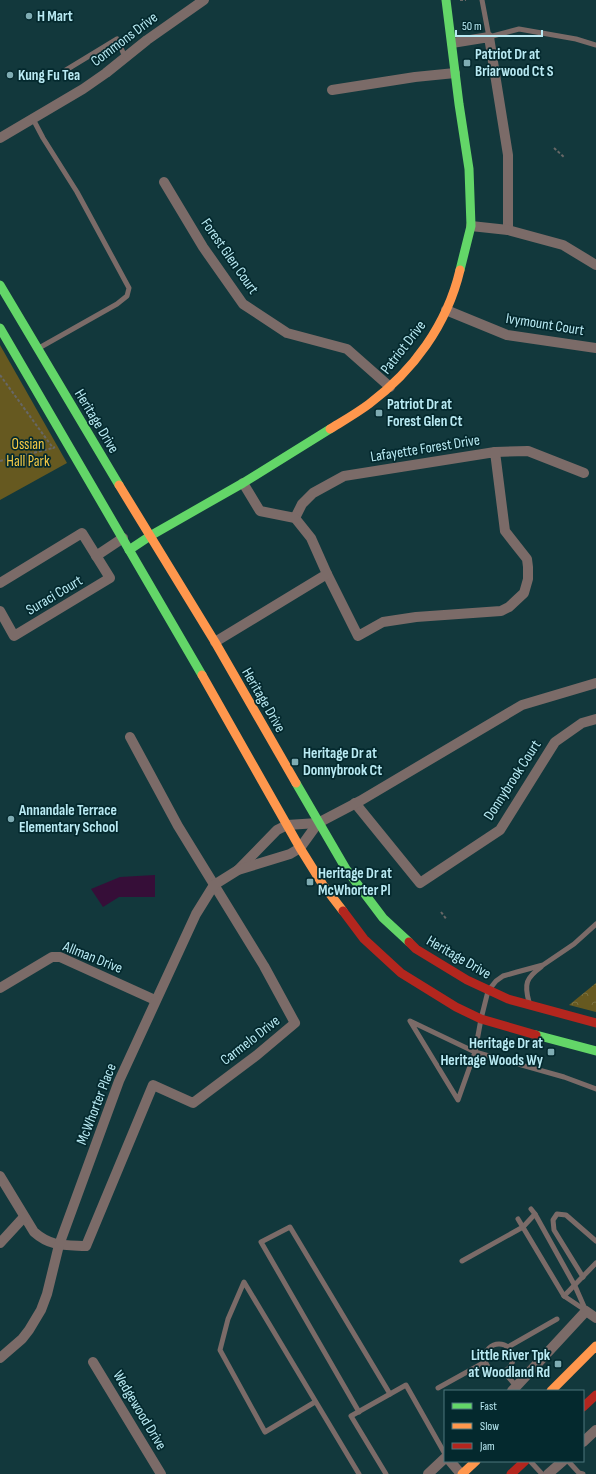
<svg xmlns="http://www.w3.org/2000/svg" width="596" height="1474" font-family="'Sofia Sans Condensed',sans-serif">
<defs>
<pattern id="forest-crowns" width="20" height="18" patternUnits="userSpaceOnUse"><rect width="20" height="18" fill="#665920"/><path d="M2 6a3 3 0 1 1 6 0M12 15a3 3 0 1 1 6 0" fill="none" stroke="#7a7141"/></pattern>
</defs>
<rect width="100%" height="100%" fill="#12383c"/>
<!-- forest -->
<path fill="url(#forest-crowns)" d="M596 983V1012L569 1005Z"/>
<!-- park -->
<path fill="#665920" d="M0 345 67 463 0 500Z"/>
<!-- water -->
<path fill="#360e38" d="M155 875V897H119L103 907 91 889 120 877Z"/>
<g fill="none" stroke-linecap="round" stroke-linejoin="round">
<!-- path -->
<g stroke="#676766" stroke-width="2" stroke-dasharray="3 2" stroke-linecap="butt">
<path d="M460 0H466"/>
<path d="M554 148 565 158"/>
<path d="M0 375 53 448 55 447"/>
<path d="M0 461 53 448"/>
<path d="M441 912 447 920"/>
</g>
<!-- lane -->
<g stroke="#7b6b68" stroke-width="5">
<path d="M482 0 489 37 519 29 576 39 596 45"/>
<path d="M66 70 117 39 125 57"/>
<path d="M33 119 43 138 77 192 129 288 127 296 117 304 39 348"/>
<path d="M596 924 574 944 543 965 517 972 503 976 496 981 488 991 481 1019 475 1052 564 1077 596 1089"/>
<path d="M529 1002C524 984 526 978 541 967"/>
<path d="M410 1021 475 1052 458 1100Z"/>
<path d="M531 1209 535 1214 575 1286 586 1311"/>
<path d="M518 1219 564 1296 585 1310"/>
<path d="M462 1261 523 1227 535 1214"/>
<path d="M583 1277 554 1230 553 1220 557 1214 566 1215 596 1241"/>
<path d="M564 1296 596 1263"/>
<circle cx="499" cy="1358" r="14"/>
<path d="M508 1347 557 1319"/>
<path d="M504 1372 516 1386"/>
<path d="M438 1388 485 1362"/>
<path d="M315 1402 265 1432 220 1350 228 1319 244 1282 359 1474"/>
<path d="M359 1412 261 1242 290 1227 390 1394"/>
<path d="M530 1461 542 1474"/>
<path d="M568 1461 579 1473 583 1474"/>
<path d="M386 1474 351 1416 406 1385 445 1454"/>
</g>
<!-- street -->
<g stroke="#7b6b68" stroke-width="10">
<path d="M452 43 489 37 508 155V230"/>
<path d="M332 90 415 77 455 73"/>
<path d="M0 138 83 89 106 73 147 40 204 0"/>
<path d="M164 182 203 247 243 304 287 333 347 349 390 387"/>
<path d="M471 226 508 230 563 245 596 265"/>
<path d="M446 310 507 335 596 348"/>
<path d="M495 452 528 451 584 473"/>
<path d="M295 518 302 504 313 493 344 476 495 452 505 531 527 559 528 567V579L524 593 509 607 501 611 416 617 383 622 358 636 327 574"/>
<path d="M96 556 123 538"/>
<path d="M0 583 82 533 110 578 14 636 0 611"/>
<path d="M215 642 327 574 311 538 295 518 260 511 243 483"/>
<path d="M355 803 420 883 500 830 555 742 582 723 596 719"/>
<path d="M238 870 277 830 287 825 318 823 360 801 522 705 596 683"/>
<path d="M0 988 52 957H60L155 1000"/>
<path d="M0 1176 34 1232C51 1247 65 1245 86 1246L153 1085 193 1103 257 1055 295 1023 264 966 178 826 130 737"/>
<path d="M0 1243 24 1217"/>
<path d="M0 1358 22 1339 29 1330 41 1310 47 1294 59 1245 119 1081 196 914 214 885 238 870 290 854 300 848 318 823"/>
<path d="M93 1362 161 1474"/>
<path d="M512 1391 586 1311 596 1318"/>
<path d="M583 1442 596 1430"/>
<path d="M450 1461 461 1474"/>
<path d="M428 1474 445 1458"/>
<path d="M548 1474 563 1461"/>
</g>
<!-- fast -->
<g stroke="#63d668" stroke-width="9">
<path d="M446 0 459 104 469 169 471 226 460 270"/>
<path d="M0 285 119 485"/>
<path d="M0 328 202 675"/>
<path d="M129 550 150 536 243 483 330 429"/>
<path d="M296 783 346 869 383 918 409 942"/>
<path d="M536 1035 596 1051"/>
</g>
<!-- slow -->
<g stroke="#ff974d" stroke-width="9">
<path d="M330 429C343 421 357 413 369 404 413 371 447 325 460 270"/>
<path d="M119 485 215 642 296 783"/>
<path d="M202 675 300 848 323 885 343 911"/>
<path d="M551 1391 596 1346"/>
<path d="M462 1474 476 1461"/>
</g>
<!-- jam -->
<g stroke="#b3261e" stroke-width="9">
<path d="M343 911 364 939 401 973 456 1007 481 1019 536 1035"/>
<path d="M409 942 416 949 467 980 508 999 596 1023"/>
<path d="M583 1407 596 1395"/>
<path d="M511 1474 525 1461"/>
</g>
</g>
<!-- markers -->
<g fill="#7facb3" stroke="#04292e" stroke-width="1.5">
<circle cx="29" cy="16" r="4"/>
<rect x="463" y="59" width="8" height="8" rx="2"/>
<circle cx="10" cy="75" r="4"/>
<rect x="375" y="409" width="8" height="8" rx="2"/>
<rect x="291" y="758" width="8" height="8" rx="2"/>
<circle cx="11" cy="819" r="4"/>
<rect x="306" y="878" width="8" height="8" rx="2"/>
<rect x="547" y="1048" width="8" height="8" rx="2"/>
<rect x="554" y="1360" width="8" height="8" rx="2"/>
</g>
<g text-anchor="middle" stroke-width="3.5" stroke-linejoin="round" paint-order="stroke">
<!-- poi labels -->
<g font-size="15" font-weight="bold" fill="#b9eaf3" stroke="#04292e" text-anchor="start">
<text x="37" y="21">H Mart</text>
<text x="475" y="59">Patriot Dr at<tspan x="475" dy="17">Briarwood Ct S</tspan></text>
<text x="18" y="80">Kung Fu Tea</text>
<text x="387" y="409">Patriot Dr at<tspan x="387" dy="17">Forest Glen Ct</tspan></text>
<text x="303" y="758">Heritage Dr at<tspan x="303" dy="17">Donnybrook Ct</tspan></text>
<text x="19" y="815">Annandale Terrace<tspan x="19" dy="17">Elementary School</tspan></text>
<text x="318" y="878">Heritage Dr at<tspan x="318" dy="17">McWhorter Pl</tspan></text>
<text x="543" y="1048" text-anchor="end">Heritage Dr at<tspan x="543" dy="17">Heritage Woods Wy</tspan></text>
<text x="550" y="1360" text-anchor="end">Little River Tpk<tspan x="550" dy="17">at Woodland Rd</tspan></text>
</g>
<!-- street labels -->
<g font-size="15" fill="#b9eaf3" stroke="#04292e">
<text transform="translate(124 39) rotate(-37)" y="5">Commons Drive</text>
<text transform="translate(230 256) rotate(55)" y="5">Forest Glen Court</text>
<text transform="translate(545 324) rotate(9)" y="5">Ivymount Court</text>
<text transform="translate(403 347) rotate(-52)" y="5">Patriot Drive</text>
<text transform="translate(97 421) rotate(59)" y="5">Heritage Drive</text>
<text transform="translate(425 448) rotate(-9)" y="5">Lafayette Forest Drive</text>
<text transform="translate(54 595) rotate(-31)" y="5">Suraci Court</text>
<text transform="translate(264 700) rotate(60)" y="5">Heritage Drive</text>
<text transform="translate(512 780) rotate(-57)" y="5">Donnybrook Court</text>
<text transform="translate(93 957) rotate(22)" y="5">Allman Drive</text>
<text transform="translate(459 957) rotate(30)" y="5">Heritage Drive</text>
<text transform="translate(250 1040) rotate(-38)" y="5">Carmelo Drive</text>
<text transform="translate(96 1104) rotate(-69)" y="5">McWhorter Place</text>
<text transform="translate(140 1410) rotate(59)" y="5">Wedgewood Drive</text>
</g>
<!-- park labels -->
<g font-size="15" fill="#f6ca45" stroke="#04292e">
<text x="28" y="449">Ossian<tspan x="28" dy="17">Hall Park</tspan></text>
</g>
</g>
<!-- legend -->
<rect x="444" y="1390" width="140" height="72" fill="#04292e" stroke="#4c767d"/>
<rect x="452" y="1403" width="20" height="6" fill="#63d668" stroke="#4c767d"/>
<text x="480" y="1410" font-size="12" fill="#b9eaf3">Fast</text>
<rect x="452" y="1423" width="20" height="6" fill="#ff974d" stroke="#4c767d"/>
<text x="480" y="1430" font-size="12" fill="#b9eaf3">Slow</text>
<rect x="452" y="1443" width="20" height="6" fill="#b3261e" stroke="#4c767d"/>
<text x="480" y="1450" font-size="12" fill="#b9eaf3">Jam</text>
<!-- scale -->
<path d="M456 30v6h86v-6" fill="none" stroke="#b9eaf3" stroke-width="2"/>
<text x="462" y="30" font-size="12" fill="#b9eaf3" stroke="#04292e" stroke-width="3" paint-order="stroke">50 m</text>
</svg>
